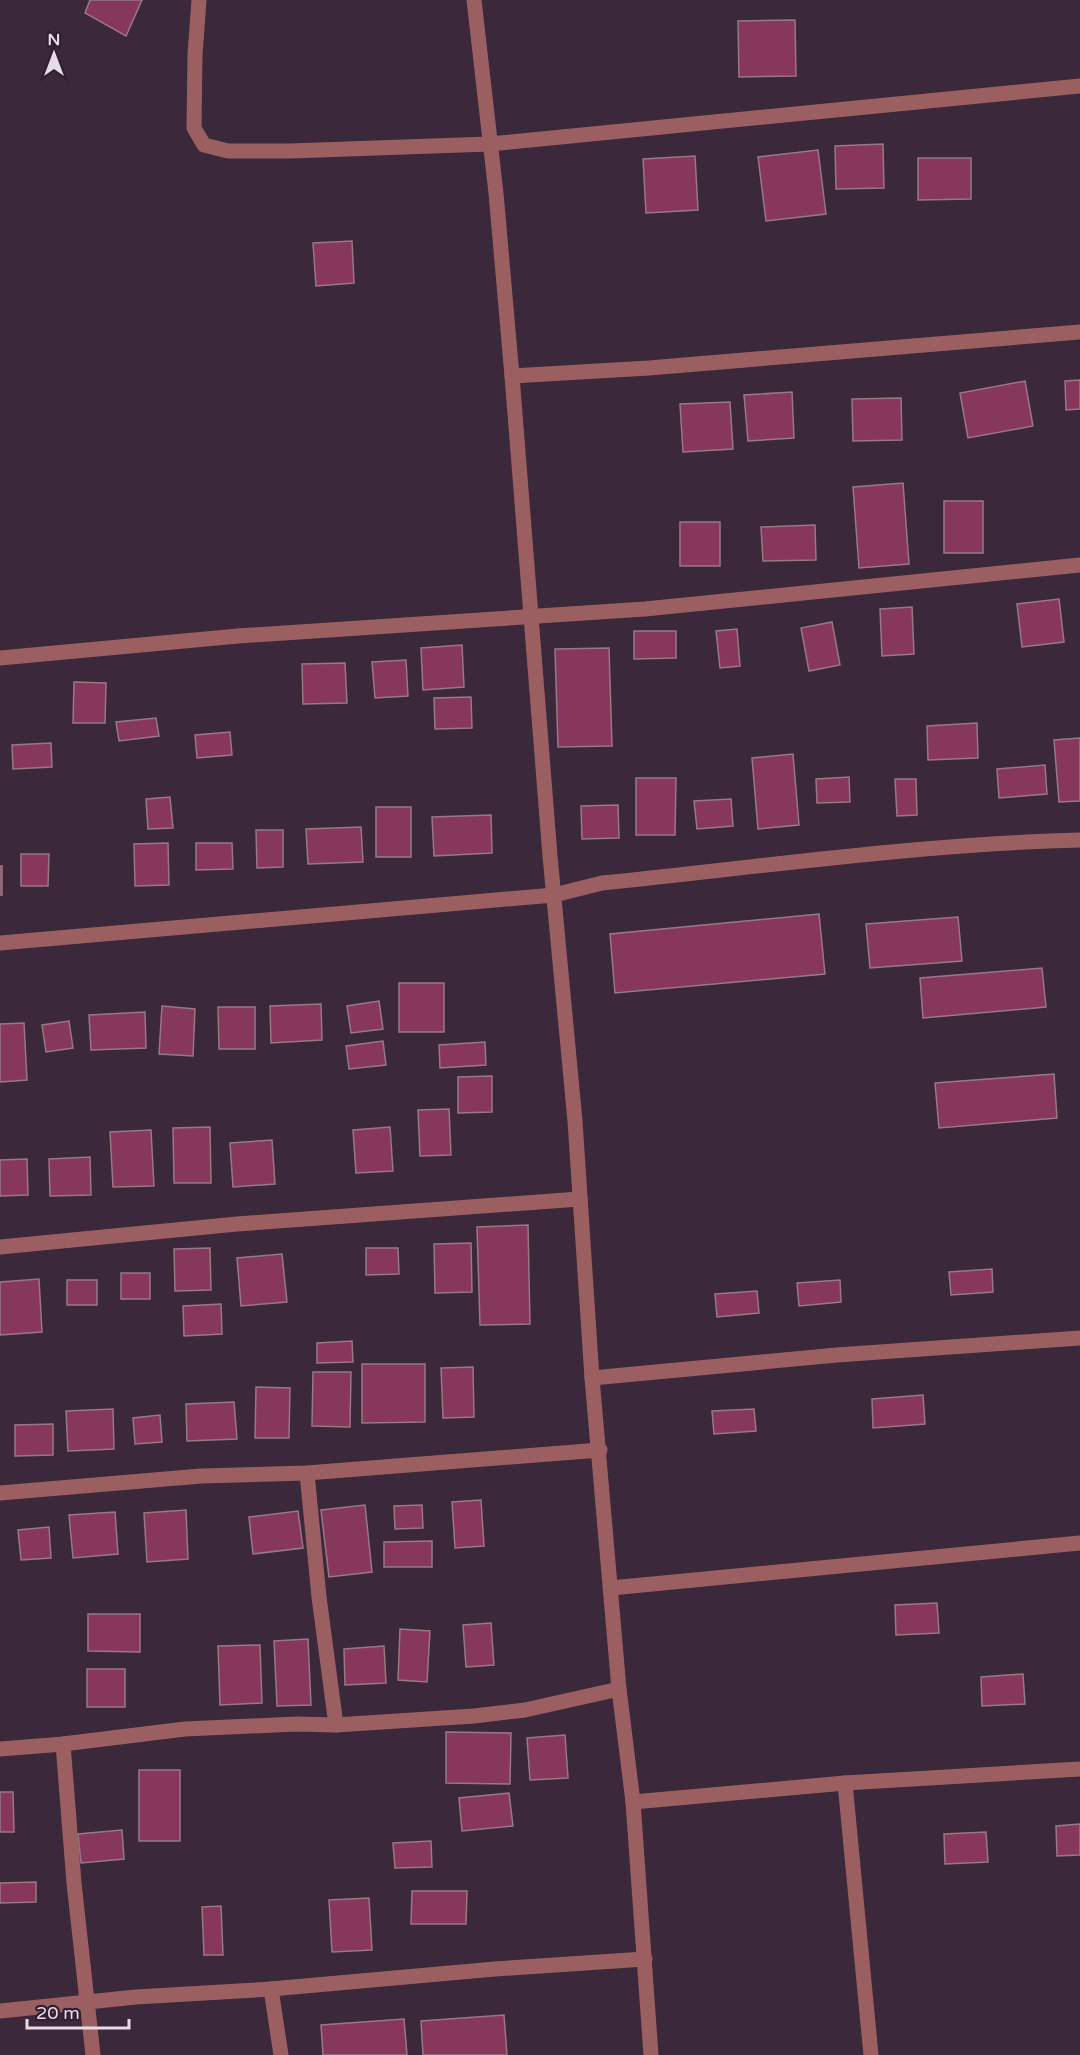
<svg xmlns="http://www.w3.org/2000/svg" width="1080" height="2055" font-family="'Varela Round',sans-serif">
<rect width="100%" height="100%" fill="#3b283b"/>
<!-- building -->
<g fill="#87375b" stroke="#987884" stroke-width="1.5">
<path d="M90 0H142L126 36 85 13Z"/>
<path d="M795 20 796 76 739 77 738 21Z"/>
<path d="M883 144 884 188 836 189 835 146Z"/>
<path d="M818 150 826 214 766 221 758 157Z"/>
<path d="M695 156 698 210 646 213 643 159Z"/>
<path d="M918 158H971V199L918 200Z"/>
<path d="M352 241 354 283 316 286 313 243Z"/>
<path d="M1080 380V409L1066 410 1065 381Z"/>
<path d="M1025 381 1033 426 968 438 960 393Z"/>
<path d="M792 392 794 438 748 441 744 395Z"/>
<path d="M901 398 902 440 853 441 852 399Z"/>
<path d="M730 402 733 449 683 452 680 404Z"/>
<path d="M903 483 909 564 859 568 853 487Z"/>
<rect x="944" y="501" width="39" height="52"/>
<rect x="680" y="522" width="40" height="44"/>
<path d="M815 525 816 560 763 561 761 527Z"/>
<path d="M1059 599 1064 642 1022 647 1017 604Z"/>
<path d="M912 607 914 654 882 656 880 609Z"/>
<path d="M832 622 840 665 809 671 801 628Z"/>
<path d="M737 629 740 666 720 668 716 631Z"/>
<path d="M634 631H676V658L634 659Z"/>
<path d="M462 645 464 687 423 690 421 648Z"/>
<path d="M609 648 612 746 558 747 555 649Z"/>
<path d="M406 660 408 696 375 698 372 662Z"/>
<path d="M345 663 347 703 303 704 302 664Z"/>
<path d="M74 682 106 683 105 723H73Z"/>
<path d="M471 697 472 728 435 729 434 698Z"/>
<path d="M156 718 159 736 119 741 116 722Z"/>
<path d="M977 723 978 758 928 760 927 726Z"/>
<path d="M230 732 232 755 197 758 195 735Z"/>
<path d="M1080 738V801L1059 802 1054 740Z"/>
<path d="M51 743 52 767 13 769 12 745Z"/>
<path d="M793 754 799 825 758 829 752 758Z"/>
<path d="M1045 765 1047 794 999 798 997 769Z"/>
<path d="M849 777 850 802 817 803 816 779Z"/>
<path d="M636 778H676L675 835H636Z"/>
<path d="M895 779H916L917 815 897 816Z"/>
<path d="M170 797 173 828 148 829 146 799Z"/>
<path d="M731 799 733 826 697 829 694 801Z"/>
<path d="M618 805 619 838 582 839 581 806Z"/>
<rect x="376" y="807" width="35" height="50"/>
<path d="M491 815 492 853 434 856 432 817Z"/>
<path d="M361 827 363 862 308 864 306 829Z"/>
<path d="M256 830H283V867L257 868Z"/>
<path d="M168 843 169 885 135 886 134 844Z"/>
<path d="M196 843H232L233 869 196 870Z"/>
<path d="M21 854H49L48 886H21Z"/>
<rect x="0" y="866" width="2" height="29"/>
<path d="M819 914 825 974 615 993 610 934Z"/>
<path d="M958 917 962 961 870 968 866 924Z"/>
<path d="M1042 968 1046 1007 923 1018 920 978Z"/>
<rect x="399" y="983" width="45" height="49"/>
<path d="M379 1001 383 1029 351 1033 347 1006Z"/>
<path d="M321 1004 322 1040 271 1043 270 1006Z"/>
<path d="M162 1006 195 1009 193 1056 159 1054Z"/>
<path d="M218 1007H255V1049H219Z"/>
<path d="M145 1012 146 1048 91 1050 89 1015Z"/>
<path d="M69 1021 73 1048 46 1052 42 1025Z"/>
<path d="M24 1023 27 1080 0 1082V1024Z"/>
<path d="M383 1041 386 1065 349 1069 346 1046Z"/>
<path d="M485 1042 486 1065 440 1068 439 1045Z"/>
<path d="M1054 1074 1057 1118 939 1128 935 1083Z"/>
<path d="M492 1076V1112L458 1113V1077Z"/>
<path d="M449 1109 451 1155 420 1156 418 1110Z"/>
<path d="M210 1127 211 1183H174L173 1128Z"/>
<path d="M390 1127 393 1171 356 1173 353 1130Z"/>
<path d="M151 1130 154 1186 113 1187 110 1132Z"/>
<path d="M272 1140 275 1184 233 1187 230 1143Z"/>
<path d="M90 1157 91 1195 50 1196 49 1159Z"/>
<path d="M27 1159 28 1195 0 1196V1160Z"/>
<path d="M528 1225 530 1324 480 1325 477 1227Z"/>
<path d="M471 1243 472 1292 435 1293 434 1244Z"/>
<path d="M210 1248 211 1290 175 1291 174 1249Z"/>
<path d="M366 1248H398L399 1274 366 1275Z"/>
<path d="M282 1254 287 1302 241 1306 237 1258Z"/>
<path d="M992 1269 993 1292 951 1295 949 1272Z"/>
<rect x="121" y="1273" width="29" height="26"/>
<path d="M39 1279 42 1332 0 1335V1282Z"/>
<rect x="67" y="1280" width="30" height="25"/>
<path d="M840 1280 841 1302 799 1306 797 1283Z"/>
<path d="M757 1291 759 1313 717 1317 715 1294Z"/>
<path d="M221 1304 222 1334 184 1336 183 1306Z"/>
<path d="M352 1341 353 1362 317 1363V1343Z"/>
<path d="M362 1364H425V1422L362 1423Z"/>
<path d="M473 1367 474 1417 443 1418 441 1368Z"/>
<path d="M313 1372H351L350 1427 312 1426Z"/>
<path d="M256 1387 290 1388 289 1438H255Z"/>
<path d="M923 1395 925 1424 873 1428 872 1399Z"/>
<path d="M234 1402 237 1439 187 1441 186 1404Z"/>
<path d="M113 1409 114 1449 68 1451 66 1411Z"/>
<path d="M754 1409 756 1431 714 1434 712 1411Z"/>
<path d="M160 1415 162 1442 135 1444 133 1418Z"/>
<path d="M53 1424V1455L15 1456V1425Z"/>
<path d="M481 1500 484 1546 455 1548 452 1502Z"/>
<path d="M365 1505 372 1572 329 1577 321 1510Z"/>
<path d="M422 1505 423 1528 395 1529 394 1506Z"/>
<path d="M186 1510 188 1559 147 1562 144 1513Z"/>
<path d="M298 1511 303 1548 253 1554 249 1517Z"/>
<path d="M115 1512 118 1554 73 1558 69 1515Z"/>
<path d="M49 1527 51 1558 21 1560 18 1530Z"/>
<path d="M432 1541V1567H384V1542Z"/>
<path d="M937 1603 939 1633 896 1635 895 1605Z"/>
<path d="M88 1614H140V1652L88 1651Z"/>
<path d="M491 1623 494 1665 466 1667 463 1625Z"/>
<path d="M400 1629 430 1631 427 1682 398 1680Z"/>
<path d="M308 1639 311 1705 277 1706 274 1641Z"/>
<path d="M260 1645 262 1703 220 1705 218 1646Z"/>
<path d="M384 1646 386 1683 345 1685 344 1649Z"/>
<rect x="87" y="1669" width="38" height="38"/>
<path d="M1023 1674 1025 1704 982 1706 981 1677Z"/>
<path d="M446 1732 511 1733 510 1784 446 1783Z"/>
<path d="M565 1735 568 1778 530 1780 527 1738Z"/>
<rect x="139" y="1770" width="41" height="71"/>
<path d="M0 1792H13L14 1832H0Z"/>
<path d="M509 1793 513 1826 462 1831 459 1798Z"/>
<path d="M1080 1824V1855L1057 1856 1056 1826Z"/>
<path d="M122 1830 124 1859 81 1863 78 1834Z"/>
<path d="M986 1832 988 1862 945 1864 944 1834Z"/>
<path d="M431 1841 432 1867 395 1868 393 1843Z"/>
<path d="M36 1882V1902L0 1903V1883Z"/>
<path d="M412 1891H467L466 1924H411Z"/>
<path d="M369 1898 372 1950 332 1952 329 1900Z"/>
<path d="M221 1906 223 1955H204L202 1907Z"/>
<path d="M504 2015 507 2055H423L421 2021Z"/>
<path d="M404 2019 407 2055H323L321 2025Z"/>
</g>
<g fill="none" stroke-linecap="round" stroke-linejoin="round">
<!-- minor -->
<g stroke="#9c5f61" stroke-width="15">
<path d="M199 0 195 55 194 128 204 145 228 151H290L490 144 1080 86"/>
<path d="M474 0 496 193 512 376 550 856 575 1121 592 1378 619 1689 633 1802 651 2055"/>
<path d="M512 376 649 368 1080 332"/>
<path d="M0 658 238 636 645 609 1080 565"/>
<path d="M0 943 554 895 602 883C761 867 920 844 1080 840"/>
<path d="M0 1247 237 1224 580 1199"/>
<path d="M592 1378 837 1355 1080 1338"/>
<path d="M307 1473 319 1597 336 1725"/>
<path d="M0 1493 201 1476 307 1473 600 1450"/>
<path d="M611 1588 1080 1543"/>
<path d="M63 1744 74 1883 93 2055"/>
<path d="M0 1749 63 1744 185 1729 297 1724 336 1725 474 1716 525 1710 619 1689"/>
<path d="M845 1783 871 2055"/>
<path d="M633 1802 845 1783 1080 1769"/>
<path d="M271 1989 281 2055"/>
<path d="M0 2011 136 1997 271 1989 495 1969 645 1959"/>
</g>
</g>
<!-- north arrow -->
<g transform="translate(54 54)" stroke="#301e31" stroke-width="4.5" paint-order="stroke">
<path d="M0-4.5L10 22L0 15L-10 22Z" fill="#e7dbe7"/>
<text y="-9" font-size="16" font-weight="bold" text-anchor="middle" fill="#e7dbe7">N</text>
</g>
<!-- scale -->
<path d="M27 2019v9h102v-9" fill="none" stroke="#e7dbe7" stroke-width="3"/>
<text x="36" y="2019" font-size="18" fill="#e7dbe7" stroke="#301e31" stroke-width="4.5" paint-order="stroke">20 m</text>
</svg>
